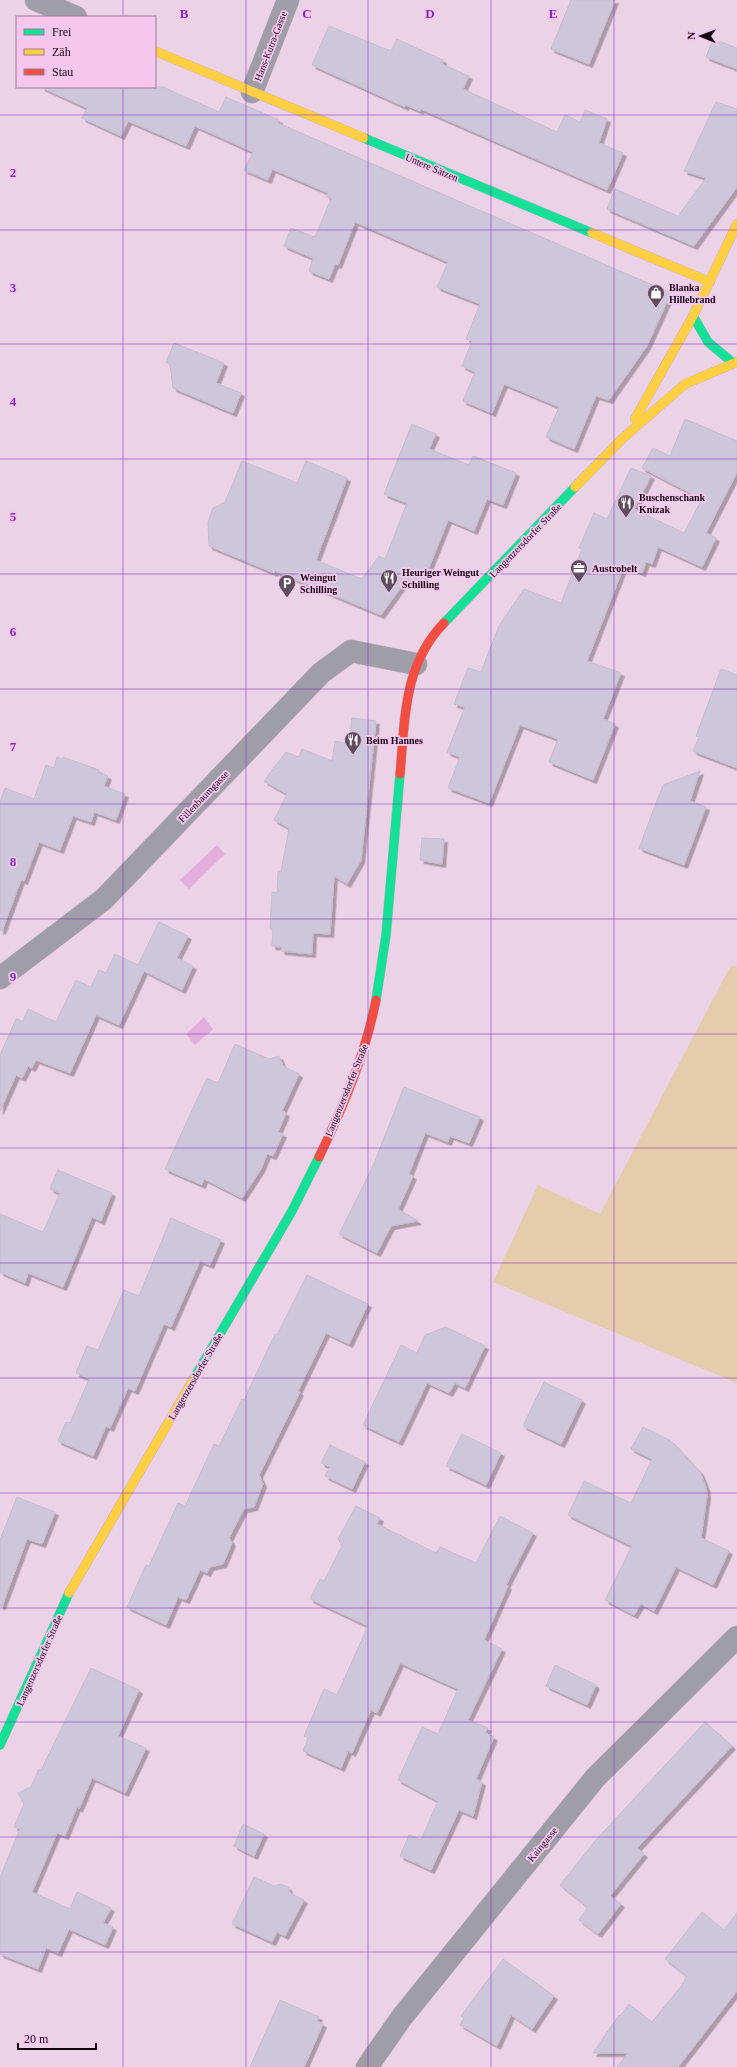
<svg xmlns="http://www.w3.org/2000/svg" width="737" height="2067" font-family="Georgia,serif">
<defs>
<filter id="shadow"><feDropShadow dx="3.5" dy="3.5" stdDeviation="0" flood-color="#0004"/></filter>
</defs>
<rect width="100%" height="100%" fill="#ecd2e7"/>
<!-- green -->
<path fill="#e5ccac" d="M731 965 737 967V1383L493 1282 538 1185 600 1214Z"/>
<!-- water -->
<g fill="#e4aedc">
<path d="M217 845 225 854 189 889 180 880Z"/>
<path d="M204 1017 213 1029 195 1045 186 1034Z"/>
</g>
<!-- building -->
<g fill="#cec6da" stroke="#c6bdd0" filter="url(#shadow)">
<path d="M571 0H615L589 64 551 49Z"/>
<path d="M329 26 391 51 397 39 443 60 442 64 469 76 463 89 557 132 565 115 580 122 585 110 607 119 599 143 623 153 607 190 421 109 420 111 406 105 405 107 312 65Z"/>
<path d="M712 42H721L737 48V69L706 57Z"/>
<path d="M41 87H163L219 112 226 97 279 120 278 123 671 293 647 346 609 400 596 396 574 449 546 437 559 407 504 384 492 413 463 401 475 372 462 366 472 341 466 339 480 304 437 287 448 262 355 222 338 265 335 264 329 279 309 271 313 258 284 246 291 228 315 237 331 199 326 197 328 193 272 169 268 180 244 170 253 152 195 126 186 146 128 121 121 136 82 118 87 108Z"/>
<path d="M716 102 737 109V187L694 246 607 209 615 189 678 216 706 178 684 171Z"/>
<path d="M174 343 224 363 216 383 241 393 233 413 173 388 170 364 166 362Z"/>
<path d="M685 419 737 441V472L706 533 716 538 702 567 658 547 652 564 646 562 642 573 624 566 587 661 621 673 603 719 615 724 593 780 549 762 558 739 520 725 489 803 448 788 460 757 447 752 465 707 454 704 468 668 481 672 499 626 524 589 561 603 582 549 579 548 594 513 607 519 631 468 651 476 634 509 684 533 702 499 642 468 653 448 670 456Z"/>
<path d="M412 424 436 434 429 449 469 465 473 456 516 473 503 505 487 499 474 531 448 520 422 585 407 579 381 615 275 571 274 573 209 546 208 522 213 508 225 502 242 461 297 483 306 461 347 478 316 560 362 579 379 556 385 559 407 503 384 494Z"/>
<path d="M721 669 737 675V768L693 751 699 737 696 736Z"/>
<path d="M352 718 376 721 361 860 347 884 334 876 330 934 313 933 312 954 281 951 282 947 272 946 273 930 270 929 272 892 277 893 278 872H281L289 828 274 820 287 794 264 781 286 752 299 757 302 749 332 761 335 741 349 744Z"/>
<path d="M57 757 63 759V757L99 770 98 772 108 776 104 786 125 794 116 820 94 812 91 822 73 816 60 850 39 842 24 881 21 880 2 931 0 930V802L5 788 34 799 46 765 54 768Z"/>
<path d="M700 771 690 801 706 807 684 865 639 848 663 785Z"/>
<path d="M422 838 444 839 442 864 420 860Z"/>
<path d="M159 922 188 936 177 958 193 966 182 990 144 971 119 1025 96 1015 70 1073 36 1060 32 1068 28 1066 22 1078 16 1075 0 1111V1055L16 1019 23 1021 28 1009 56 1022 76 980 91 987 99 970 106 973 115 954 138 965Z"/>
<path d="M235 1044 269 1059 279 1056 283 1066 299 1074 282 1111 286 1113 278 1132 283 1134 273 1156 267 1154 261 1169 242 1198 204 1179 202 1185 165 1169 207 1078 218 1083Z"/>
<path d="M404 1087 480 1117 469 1143 450 1136 448 1142 425 1133 409 1174 413 1176 399 1207V1210L418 1221 391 1226 377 1253 339 1234 373 1166Z"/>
<path d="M58 1170 112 1193 101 1221 92 1217 63 1287 28 1273 25 1283 0 1272V1214L43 1232 60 1193 50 1189Z"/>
<path d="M171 1218 221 1240 210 1265 200 1261 171 1327 164 1324 135 1391 128 1388 110 1428 106 1426 93 1456 58 1441 66 1422 70 1423 89 1379 76 1373 87 1346 98 1350 124 1290 139 1296Z"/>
<path d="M307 1275 368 1304 349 1344 326 1333 298 1391 300 1392 259 1475 263 1484 254 1507 244 1509 229 1538 232 1543 223 1564 210 1567 207 1573 200 1570 186 1600 178 1597 166 1625 127 1607 146 1565 149 1566 178 1503 185 1506 214 1444 219 1446 242 1399 244 1400 275 1334 277 1335Z"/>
<path d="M446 1327 485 1346 465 1388 455 1383 449 1393 427 1383 399 1442 363 1425 401 1345 417 1353 425 1335Z"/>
<path d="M544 1382 582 1400 561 1444 523 1426Z"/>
<path d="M643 1427 671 1441 700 1472 706 1487 707 1495 701 1538 729 1551 713 1585 676 1567 654 1611 641 1604 634 1615 605 1600 632 1546 568 1515 584 1481 631 1503 652 1459 631 1449Z"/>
<path d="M462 1434 501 1453 486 1485 446 1466Z"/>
<path d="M330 1445 365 1462 352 1489 325 1476 330 1467 321 1463Z"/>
<path d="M17 1497 55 1512 42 1544 27 1539 2 1606H0V1540Z"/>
<path d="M356 1506 380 1518 377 1524 436 1553 440 1547 476 1563 500 1516 533 1533 506 1585 508 1586 484 1640 502 1649 468 1720 488 1728 485 1733 494 1737 476 1779 482 1782 473 1816 459 1810 431 1870 400 1856 409 1835 421 1840 438 1801 398 1780 422 1727 438 1734 458 1689 400 1663 377 1713 371 1710 352 1753 348 1751 341 1768 303 1751 308 1738 304 1736 324 1689 337 1695 368 1626 310 1599 320 1579 324 1581 342 1546 338 1539Z"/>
<path d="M555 1665 596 1685 587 1705 546 1686Z"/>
<path d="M91 1668 139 1690 118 1736 146 1748 125 1793 92 1778 79 1809 77 1807 65 1836 57 1833 32 1892 70 1909 77 1892 111 1908 103 1923 113 1927 105 1945 69 1929 58 1953 46 1948 38 1969 0 1954V1877L20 1829 14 1827 24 1804 18 1793 31 1787 39 1769 41 1770Z"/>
<path d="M705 1722 732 1746 637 1848 644 1854 610 1896 621 1904 598 1934 579 1920 588 1907 560 1885 595 1841Z"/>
<path d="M243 1824 264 1834 254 1856 234 1846Z"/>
<path d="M254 1877 274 1886 280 1884 288 1887 290 1893 304 1900 285 1936 277 1932 272 1942 232 1924Z"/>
<path d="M702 1912 724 1930 737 1913V1991L678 2067H617L628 2053H593L619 2015 620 2016 629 2004 652 2022 682 1985 687 1976 665 1959Z"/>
<path d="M503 1959 554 1996 532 2029 511 2015 497 2046 460 2025 464 2018 461 2016Z"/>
<path d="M280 2000 319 2017 317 2021 323 2024 304 2067H250Z"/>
</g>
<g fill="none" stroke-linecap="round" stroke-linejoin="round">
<!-- street casing -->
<g stroke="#c7b3c3" stroke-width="23">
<g id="street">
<path d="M36 0 76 17"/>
<path d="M252 92 288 0"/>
<path d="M0 978 104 899 321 673 351 651 416 664"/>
<path d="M367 2067 402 2017 595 1778 737 1637"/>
</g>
</g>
<!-- fast casing -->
<g stroke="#c7b3c3" stroke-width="10">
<g id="fast">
<path d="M364 138 592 233"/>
<path d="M693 316 708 342 732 362"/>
<path d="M444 623 575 487"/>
<path d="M376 1000 386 935 400 774"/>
<path d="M193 1380 292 1211 319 1157"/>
<path d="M0 1745 69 1593"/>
</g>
</g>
<!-- slow casing -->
<g stroke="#c7b3c3" stroke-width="10">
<g id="slow">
<path d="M155 51 364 138"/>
<path d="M592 233 710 282"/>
<path d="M635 419 693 316 737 224"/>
<path d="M575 487 623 438 685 384 737 362"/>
<path d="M69 1593 193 1380"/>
</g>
</g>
<!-- jam casing -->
<g stroke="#c7b3c3" stroke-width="10">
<g id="jam">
<path d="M400 774C405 720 403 665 444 623"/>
<path d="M319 1157C343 1107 365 1056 376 1000"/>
</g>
</g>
<!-- street -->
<use href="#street" stroke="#9f9da7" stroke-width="22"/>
<!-- fast -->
<use href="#fast" stroke="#16e098" stroke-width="9"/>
<!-- slow -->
<use href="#slow" stroke="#ffcf43" stroke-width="9"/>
<!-- jam -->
<use href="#jam" stroke="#f24e42" stroke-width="9"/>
</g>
<!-- grid -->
<path fill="none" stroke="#7b2cbf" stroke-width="1" stroke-opacity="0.55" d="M123 0V17M246 0V2067M368 0V2067M491 0V2067M614 0V2067M123 87V2067M0 115H737M0 230H737M0 344H737M0 459H737M0 574H737M0 689H737M0 804H737M0 919H737M0 1034H737M0 1148H737M0 1263H737M0 1378H737M0 1493H737M0 1608H737M0 1722H737M0 1837H737M0 1952H737"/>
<!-- icons -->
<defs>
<g id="shop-pin" transform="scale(0.9)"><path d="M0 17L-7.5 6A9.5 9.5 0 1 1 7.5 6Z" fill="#604d5d" stroke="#f6c7ee"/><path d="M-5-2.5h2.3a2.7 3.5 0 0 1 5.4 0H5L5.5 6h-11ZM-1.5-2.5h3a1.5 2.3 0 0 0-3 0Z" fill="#fff"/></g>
<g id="restaurant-pin" transform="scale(0.9)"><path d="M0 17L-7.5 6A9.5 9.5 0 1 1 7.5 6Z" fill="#604d5d" stroke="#f6c7ee"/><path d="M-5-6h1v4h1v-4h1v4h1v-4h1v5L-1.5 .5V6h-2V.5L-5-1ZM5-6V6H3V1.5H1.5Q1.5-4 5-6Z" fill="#fff"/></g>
<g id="office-pin" transform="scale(0.9)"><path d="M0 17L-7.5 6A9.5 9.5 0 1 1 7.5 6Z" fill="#604d5d" stroke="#f6c7ee"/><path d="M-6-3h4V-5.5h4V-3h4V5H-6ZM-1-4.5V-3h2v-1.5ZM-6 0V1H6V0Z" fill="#fff"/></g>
<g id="parking-pin" transform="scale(0.9)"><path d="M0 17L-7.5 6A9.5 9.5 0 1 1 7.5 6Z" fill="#604d5d" stroke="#f6c7ee"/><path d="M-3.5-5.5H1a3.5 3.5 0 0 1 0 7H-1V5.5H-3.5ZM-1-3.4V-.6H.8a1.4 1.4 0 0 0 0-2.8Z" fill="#fff"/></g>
</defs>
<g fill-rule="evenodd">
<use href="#shop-pin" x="656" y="293"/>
<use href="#restaurant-pin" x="626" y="503"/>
<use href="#office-pin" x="579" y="568"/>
<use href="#restaurant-pin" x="389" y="578"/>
<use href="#parking-pin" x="287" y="583"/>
<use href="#restaurant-pin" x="353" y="740"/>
</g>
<g text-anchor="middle" stroke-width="3.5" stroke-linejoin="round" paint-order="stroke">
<!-- street labels -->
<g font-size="10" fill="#140612" stroke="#f6c7ee">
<text transform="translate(270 46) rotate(-69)" y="4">Hans-Kutra-Gasse</text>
<text transform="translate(432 167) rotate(23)" y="4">Untere Sätzen</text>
<text transform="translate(525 540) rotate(-46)" y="4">Langenzersdorfer Straße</text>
<text transform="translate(203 796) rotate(-46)" y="4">Fillenbaumgasse</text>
<text transform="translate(346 1090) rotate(-68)" y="4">Langenzersdorfer Straße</text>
<text transform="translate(195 1376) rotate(-60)" y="4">Langenzersdorfer Straße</text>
<text transform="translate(39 1660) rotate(-66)" y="4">Langenzersdorfer Straße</text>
<text transform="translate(542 1844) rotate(-51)" y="4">Kaingasse</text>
</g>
<!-- poi labels -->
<g font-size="10" font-weight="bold" fill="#140612" stroke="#f6c7ee" text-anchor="start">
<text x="669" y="291">Blanka<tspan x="669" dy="12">Hillebrand</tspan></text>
<text x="639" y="501">Buschenschank<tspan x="639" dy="12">Knizak</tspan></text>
<text x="592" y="572">Austrobelt</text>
<text x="402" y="576">Heuriger Weingut<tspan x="402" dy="12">Schilling</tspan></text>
<text x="300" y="581">Weingut<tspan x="300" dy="12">Schilling</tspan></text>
<text x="366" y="744">Beim Hannes</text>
</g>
</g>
<g font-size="13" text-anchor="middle" font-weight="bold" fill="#7b2cbf" stroke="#f6c7ee" stroke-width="3.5" stroke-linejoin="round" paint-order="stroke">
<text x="184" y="18">B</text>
<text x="307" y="18">C</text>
<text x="430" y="18">D</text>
<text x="553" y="18">E</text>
<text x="13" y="177">2</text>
<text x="13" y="292">3</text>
<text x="13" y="406">4</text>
<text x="13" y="521">5</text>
<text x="13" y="636">6</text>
<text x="13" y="751">7</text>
<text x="13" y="866">8</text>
<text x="13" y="981">9</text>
</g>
<!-- legend -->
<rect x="16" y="16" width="140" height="72" fill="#f6c7ee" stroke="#9c7a96"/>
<rect x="24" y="29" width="20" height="6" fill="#16e098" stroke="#9c7a96"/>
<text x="52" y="36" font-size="12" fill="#140612">Frei</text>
<rect x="24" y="49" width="20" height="6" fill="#ffcf43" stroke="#9c7a96"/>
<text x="52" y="56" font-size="12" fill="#140612">Zäh</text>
<rect x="24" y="69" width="20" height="6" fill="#f24e42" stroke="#9c7a96"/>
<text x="52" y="76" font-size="12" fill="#140612">Stau</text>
<!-- north arrow -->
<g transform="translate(701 36) rotate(271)" stroke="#f6c7ee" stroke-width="3" paint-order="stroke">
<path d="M0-3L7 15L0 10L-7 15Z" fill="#140612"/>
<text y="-6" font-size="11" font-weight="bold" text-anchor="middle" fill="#140612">N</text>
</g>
<!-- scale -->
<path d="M18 2043v6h78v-6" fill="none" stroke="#140612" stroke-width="2"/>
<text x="24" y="2043" font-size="12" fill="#140612" stroke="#f6c7ee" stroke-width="3" paint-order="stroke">20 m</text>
</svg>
